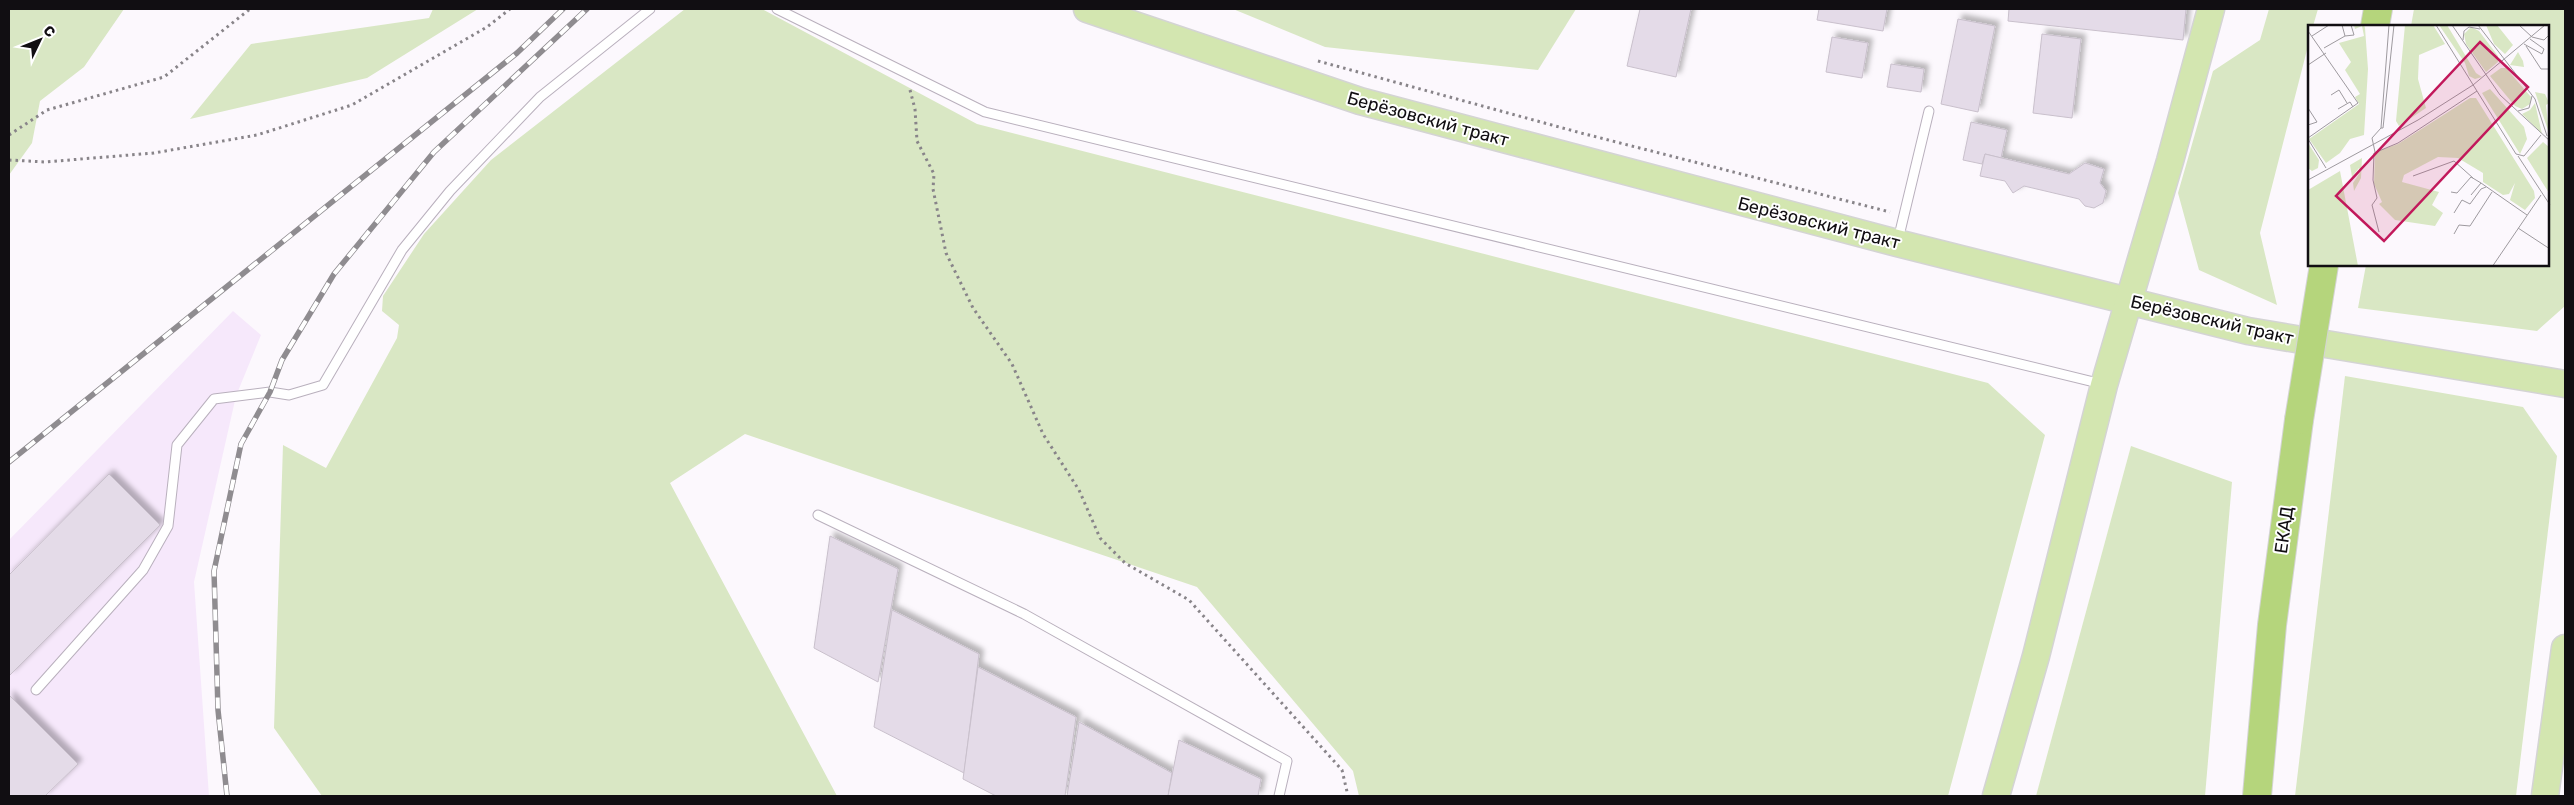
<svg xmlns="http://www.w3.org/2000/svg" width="2574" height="805" font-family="Rubik,sans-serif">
<defs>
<filter id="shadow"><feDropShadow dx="4.5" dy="-4.5" stdDeviation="2.5" flood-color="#0004"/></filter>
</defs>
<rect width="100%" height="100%" fill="#fcf8fd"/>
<!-- built -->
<path fill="#f6e8fb" d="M233 311 261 335 236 396 194 582 209 796H9V540Z"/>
<!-- green -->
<g fill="#d9e7c4">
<path d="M9 9H124L84 67 40 101 32 143 9 175Z"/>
<path d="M433 9H478L367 78 190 119 251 44 429 18Z"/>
<path d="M685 9H762L977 124 1988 383 2045 435 1948 796H1359L1353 771 1197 587 745 434 670 483 837 796H322L274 728 283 445 326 468 397 338 399 325 382 311 383 296 424 234 491 160Z"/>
<path d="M1233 9H1576L1538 70 1325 47Z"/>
<path d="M2269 9H2318L2313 26H2309V42L2260 233 2277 305 2199 270 2178 193 2213 71 2260 40Z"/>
<path d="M2414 9H2565V306L2537 331 2358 308 2366 265H2548V26H2411Z"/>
<path d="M2345 376 2523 407 2557 456 2516 796H2295Z"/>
<path d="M2131 446 2232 482 2205 796H2036Z"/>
</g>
<!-- building -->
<g fill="#e4dbe8" stroke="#c9c0cc" filter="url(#shadow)">
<path d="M1640 9H1691L1676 77 1627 66Z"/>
<path d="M1819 9H1887L1883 31 1817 20Z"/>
<path d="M2009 9H2186L2183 40 2008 21Z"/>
<path d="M1958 19 1995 26 1978 112 1941 104Z"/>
<path d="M2042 34 2081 39 2072 118 2033 113Z"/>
<path d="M1832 37 1868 43 1862 78 1826 72Z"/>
<path d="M1891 64 1924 69 1921 92 1887 87Z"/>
<path d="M1971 122 2007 130 2001 158 1985 154 1982 164 1963 160Z"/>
<path d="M1985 154 2069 174 2085 163 2104 169 2100 183 2106 191 2103 203 2094 208 2085 206 2079 199 2024 186 2013 193 2005 181 1980 176Z"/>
<path d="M109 474 160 525 9 676V575Z"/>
<path d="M830 536 898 569 878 682 814 648Z"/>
<path d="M892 610 979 654 964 773 874 727Z"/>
<path d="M978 667 1076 717 1065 796H996L963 779Z"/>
<path d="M9 695 78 764 45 796H9Z"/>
<path d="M1079 722 1172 773 1168 796H1067Z"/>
<path d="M1179 740 1261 779 1258 796H1168Z"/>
</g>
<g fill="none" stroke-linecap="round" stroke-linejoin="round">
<!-- lane casing -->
<g stroke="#b9b0bd" stroke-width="11">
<g id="lane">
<path d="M777 9 985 112 2102 384"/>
<path d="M1898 240 1929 111"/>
<path d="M818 515 1024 614 1287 761 1279 796"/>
<path d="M36 690 143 570 168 526 177 445 214 399 270 392 289 395 323 385 402 250 450 191 540 97 650 9"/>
</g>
</g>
<!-- primary casing -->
<g stroke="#d4d4d4" stroke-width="29">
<g id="primary">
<path d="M1087 9 1360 101 1897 243 2248 331 2565 384"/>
<path d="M1996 796 2036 656 2104 385 2170 161 2211 9"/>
<path d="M2545 796 2565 648"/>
</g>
</g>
<!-- highway casing -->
<g stroke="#d4d4d4" stroke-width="30">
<g id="highway">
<path d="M2375 26 2378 9"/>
<path d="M2257 796 2272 625 2299 420"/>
</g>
</g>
<!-- path -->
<g stroke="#888489" stroke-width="3" stroke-dasharray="2.5 4" stroke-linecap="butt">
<path d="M1318 61 1581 133 1890 212"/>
<path d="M910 90 915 109 917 141 934 174 933 189 946 253 973 308 1012 364 1043 434 1079 490 1100 538 1125 563 1189 600 1342 770 1348 796"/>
<path d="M9 135 47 110 164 77 250 9"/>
<path d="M9 160 45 162 154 153 257 135 352 105 487 27 510 9"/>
</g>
<!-- lane -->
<use href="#lane" stroke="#fff" stroke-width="9"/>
<!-- primary -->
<use href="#primary" stroke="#d3e6b0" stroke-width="26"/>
<!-- highway -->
<use href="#highway" stroke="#b5d57c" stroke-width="28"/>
<!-- rail casing -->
<g stroke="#8f8c90" stroke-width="5.5">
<g id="rail">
<path d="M9 462 517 53 563 9"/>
<path d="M227 796 218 710 214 571 241 444 270 392 282 360 334 274 434 152 587 9"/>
</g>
</g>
<!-- rail -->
<use href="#rail" stroke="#fff" stroke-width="4" stroke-dasharray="11" stroke-linecap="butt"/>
<!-- highway-bridge casing -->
<g stroke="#d4d4d4" stroke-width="30" stroke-linecap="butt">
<path id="highway-bridge" d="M2299 420 2324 265"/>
</g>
<!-- highway-bridge -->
<use href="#highway-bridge" stroke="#b5d57c" stroke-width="28"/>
</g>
<g text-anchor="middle" stroke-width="4" stroke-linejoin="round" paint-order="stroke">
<!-- street labels -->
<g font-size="18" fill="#110e12" stroke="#fff">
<text transform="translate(1428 119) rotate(15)" y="6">Берёзовский тракт</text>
<text transform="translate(1819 223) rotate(14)" y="6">Берёзовский тракт</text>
<text transform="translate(2212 320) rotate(13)" y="6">Берёзовский тракт</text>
<text transform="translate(2284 530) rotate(-82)" y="6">ЕКАД</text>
</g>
</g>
<!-- overview -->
<g transform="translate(2308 25)">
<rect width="241" height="241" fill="#fcf8fd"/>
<path d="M46 0H56L57 3 60 44 56 110 42 114 32 128 18 138 1 114 51 79 47 72 52 69 37 45 43 37 31 18 56 11 54 1 47 4ZM97 0H125L137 19 111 30 110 54 118 83 91 101 88 96ZM131 0H139L168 48 174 52 167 54 161 51 157 38ZM178 0H189L205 20 197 29 186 19ZM163 2 171 6 190 31V37L178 47 158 19 156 9ZM210 27 215 36 216 42 202 40ZM193 43H198L223 72 222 79 214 84 207 81 182 51ZM182 64 216 102 219 114 212 129 174 68ZM227 67 237 69 241 78 238 80 241 108ZM162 73H168L226 166 227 173 217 185 202 175 207 158 201 169 195 170 175 157V148L150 133 130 132 96 150 94 157 131 167 124 180 135 188 127 201 87 195 71 179 74 177 66 159 67 127 90 119ZM227 78 234 109 214 89 222 85ZM235 117 241 122V168L219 133ZM0 118 11 135 10 143 4 146 0 143ZM54 133 53 153 46 166 45 158 53 146 51 143 44 152 42 140ZM32 146 50 241H0V165Z" fill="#d9e7c4"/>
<path fill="none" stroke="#9e9a9f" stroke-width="1" d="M81 0 73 103H75L86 0M128 0 208 129 216 131 233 110M144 0 192 70 242 116M170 0 227 74 239 111M211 0 224 12 236 15 242 9M0 6 50 78 0 113M4 11 21 0M37 11 46 10 43 0M155 15 156 6 161 2 172 4M216 19 234 29 236 24 222 14M218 21 233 44H242M16 23 37 11 34 0M0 40 18 28M23 70 31 65 39 78M0 83 9 97 0 100M30 84 42 77 45 82M210 86 221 83 224 71M0 114 18 143M67 127 64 113 73 103M210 131 242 180M105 151 146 136 165 153M0 155 110 95 165 60 237 0M143 167 149 168 163 152 173 158M163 170 173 158 219 190M146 188 154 175 162 179 173 164 178 162M210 203 242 224M71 207 64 180 69 173 65 155 66 128 90 118 169 66M146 209 151 200 162 201 184 167M184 242 233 170"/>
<path fill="#c2185b" fill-opacity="0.15" stroke="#c2185b" stroke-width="2.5" d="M172 17 220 62 76 216 28 171Z"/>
<rect width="241" height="241" fill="none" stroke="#110e12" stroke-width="2.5"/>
</g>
<!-- border -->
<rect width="2574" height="805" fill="none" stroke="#110e12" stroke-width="20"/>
<!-- north arrow -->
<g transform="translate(40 40) rotate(47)" stroke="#ffffff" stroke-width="4" paint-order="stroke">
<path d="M0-4L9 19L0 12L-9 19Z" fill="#110e12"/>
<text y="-8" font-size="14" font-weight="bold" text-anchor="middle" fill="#110e12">С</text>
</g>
</svg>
